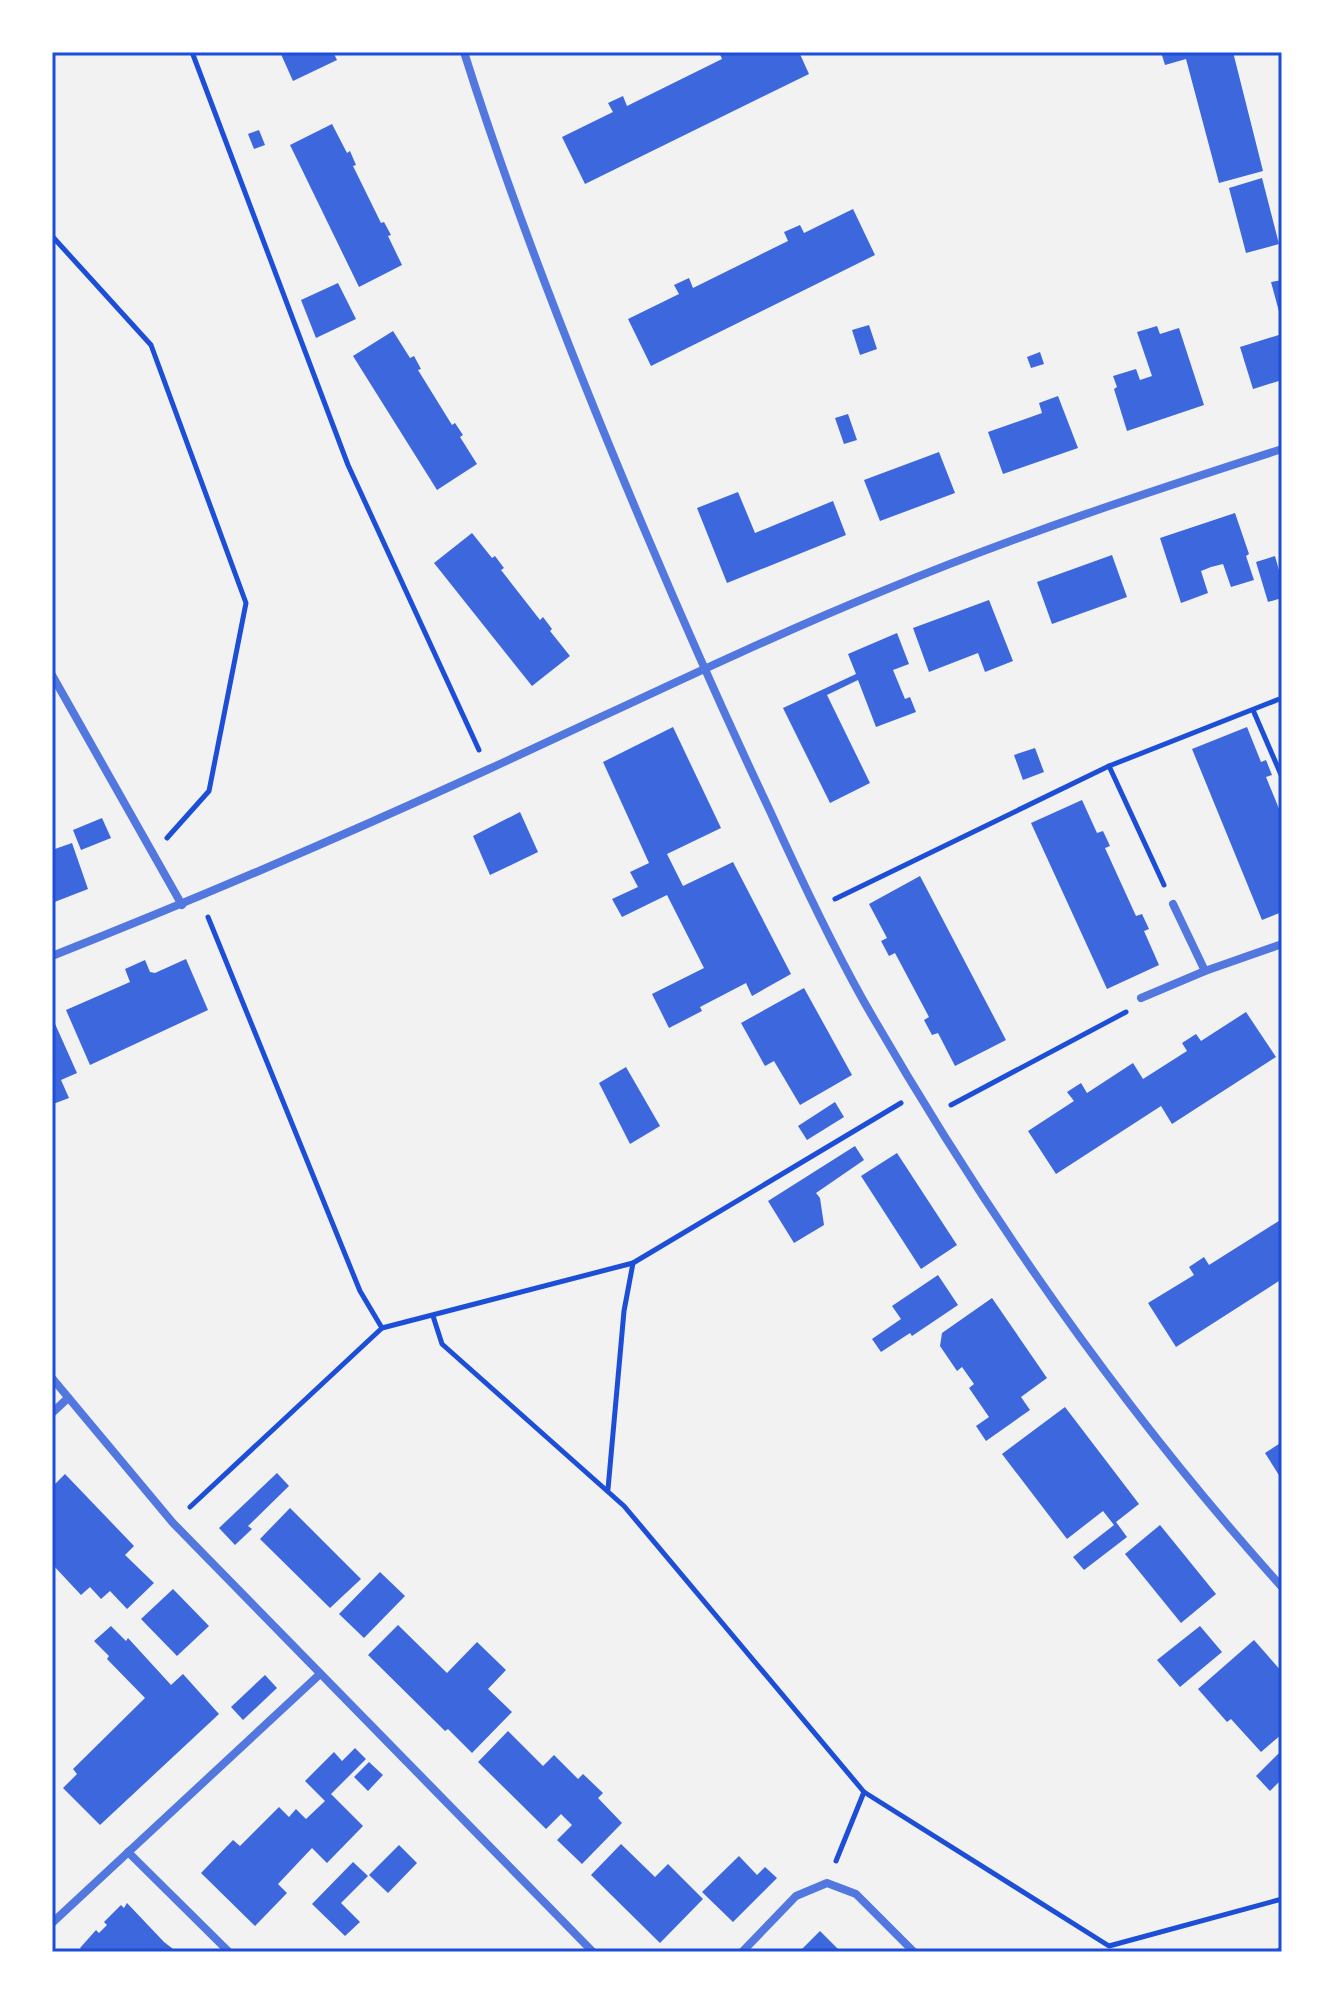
<svg xmlns="http://www.w3.org/2000/svg" width="1334" height="2004" font-family="Ubuntu,sans-serif">
<rect width="100%" height="100%" fill="#f2f2f2"/>
<!-- building -->
<g fill="#3d67dc">
<path d="M280 52H333L337 60 293 81Z"/>
<path d="M719 52H799L809 74 585 184 562 137 613 112 608 103 623 96 627 106 722 59Z"/>
<path d="M1161 52H1233L1263 171 1219 183 1186 59 1165 65Z"/>
<path d="M332 124 347 153 350 151 356 165 353 166 381 223 384 222 391 235 388 236 402 265 359 287 290 145Z"/>
<path d="M259 130 265 145 254 149 248 134Z"/>
<path d="M1262 178 1279 244 1246 253 1229 188Z"/>
<path d="M853 209 875 255 651 366 628 319 679 294 674 285 689 278 693 288 788 241 784 232 800 225 804 233Z"/>
<path d="M1282 280V319H1281L1271 282Z"/>
<path d="M338 283 356 319 316 338 301 300Z"/>
<path d="M869 325 877 349 860 355 852 330Z"/>
<path d="M1157 326 1160 334 1179 328 1204 405 1127 431 1114 389 1117 387 1113 376 1136 369 1140 380 1152 376 1137 332Z"/>
<path d="M393 331 410 358 414 356 421 369 418 370 452 425 455 423 463 435 460 437 477 464 437 490 353 356Z"/>
<path d="M1282 334V380L1253 389 1240 347Z"/>
<path d="M1040 352 1044 364 1031 368 1027 357Z"/>
<path d="M1058 396 1078 448 1003 474 988 432 1042 413 1039 403Z"/>
<path d="M848 414 857 440 844 444 835 418Z"/>
<path d="M939 452 955 493 880 521 864 480Z"/>
<path d="M738 492 755 533 833 501 846 535 727 583 697 508Z"/>
<path d="M1235 513 1249 554 1246 556 1254 580 1231 587 1223 564 1211 567 1201 571 1208 593 1181 603 1160 538Z"/>
<path d="M472 533 492 558 495 556 504 568 501 570 540 620 543 617 552 629 550 631 570 656 532 686 434 563Z"/>
<path d="M1112 555 1127 597 1052 624 1037 582Z"/>
<path d="M1275 556 1282 581V598L1268 602 1256 562Z"/>
<path d="M989 600 1013 661 985 672 978 653 929 672 913 628Z"/>
<path d="M897 633 909 664 893 670 905 699 910 697 916 712 876 727 858 680 827 695 870 783 830 803 783 708 856 674 848 654Z"/>
<path d="M673 727 721 828 667 854 683 886 733 862 791 974 752 996 746 983 700 1007 702 1011 669 1028 652 994 704 968 667 895 622 917 612 899 638 887 630 872 649 863 603 762Z"/>
<path d="M1247 727 1261 762 1266 760 1272 775 1266 777 1282 816V912L1262 920 1192 749Z"/>
<path d="M1035 748 1044 772 1023 780 1014 755Z"/>
<path d="M1082 800 1097 833 1103 831 1110 846 1105 848 1136 916 1142 914 1149 929 1144 931 1159 965 1107 989 1031 823Z"/>
<path d="M520 812 538 852 490 875 473 836Z"/>
<path d="M102 818 111 838 81 850 73 830Z"/>
<path d="M72 843 88 889 52 903V850Z"/>
<path d="M920 876 1006 1040 955 1066 938 1033 932 1035 924 1020 929 1017 895 953 889 956 881 941 887 938 869 904Z"/>
<path d="M186 959 208 1010 90 1065 66 1010 130 982 125 969 145 960 150 972 155 973Z"/>
<path d="M804 988 852 1075 800 1105 774 1061 765 1066 741 1023Z"/>
<path d="M1246 1012 1276 1057 1172 1124 1161 1106 1056 1174 1028 1131 1074 1101 1067 1092 1081 1083 1087 1093 1133 1063 1143 1079 1187 1051 1182 1043 1196 1034 1201 1041Z"/>
<path d="M52 1017 77 1073 61 1080 69 1098 53 1104Z"/>
<path d="M626 1067 660 1126 630 1144 599 1083Z"/>
<path d="M835 1102 844 1117 807 1140 798 1126Z"/>
<path d="M855 1146 864 1160 816 1193 820 1198 824 1225 794 1243 768 1201Z"/>
<path d="M897 1153 957 1245 921 1269 861 1176Z"/>
<path d="M1282 1219V1279L1176 1347 1148 1303 1194 1275 1189 1267 1204 1257 1209 1265Z"/>
<path d="M938 1275 958 1305 912 1336 910 1333 881 1352 872 1339 901 1319 892 1306Z"/>
<path d="M992 1298 1047 1378 1021 1397 1030 1410 986 1441 976 1426 989 1417 969 1388 974 1384 962 1367 957 1371 940 1346 942 1333Z"/>
<path d="M1065 1407 1139 1504 1116 1522 1127 1537 1084 1570 1073 1557 1114 1525 1103 1511 1067 1539 1002 1454Z"/>
<path d="M1282 1442V1480L1265 1453Z"/>
<path d="M277 1473 289 1486 248 1526 252 1529 235 1545 219 1528Z"/>
<path d="M65 1474 134 1546 125 1555 154 1583 127 1609 110 1591 101 1599 90 1587 81 1595 52 1564V1487Z"/>
<path d="M290 1508 361 1579 330 1608 260 1539Z"/>
<path d="M1160 1525 1216 1594 1181 1623 1125 1554Z"/>
<path d="M380 1572 405 1596 364 1638 339 1614Z"/>
<path d="M173 1589 209 1626 177 1656 141 1619Z"/>
<path d="M398 1625 447 1673 477 1642 506 1670 488 1689 512 1712 472 1753 448 1729 445 1731 368 1655Z"/>
<path d="M111 1626 126 1641 128 1638 171 1685 183 1674 219 1714 100 1825 63 1788 77 1774 73 1769 145 1698 107 1659 109 1656 94 1641Z"/>
<path d="M1200 1626 1222 1652 1180 1687 1157 1660Z"/>
<path d="M1254 1640 1282 1672V1734L1261 1752 1231 1719 1227 1722 1198 1689Z"/>
<path d="M265 1675 277 1688 243 1720 231 1707Z"/>
<path d="M508 1731 543 1766 554 1755 578 1779 583 1774 603 1793 598 1798 622 1823 582 1864 557 1840 572 1825 561 1814 546 1829 478 1762Z"/>
<path d="M355 1748 366 1759 331 1794 363 1826 327 1863 312 1848 278 1884 287 1893 255 1926 201 1873 233 1840 240 1846 279 1807 289 1817 296 1809 306 1819 325 1801 305 1781 334 1752 342 1761Z"/>
<path d="M1282 1750V1779L1270 1791 1256 1776Z"/>
<path d="M369 1762 383 1775 368 1791 354 1777Z"/>
<path d="M621 1844 655 1877 668 1864 703 1899 660 1943 591 1875Z"/>
<path d="M399 1845 417 1863 388 1893 369 1875Z"/>
<path d="M739 1856 757 1875 765 1867 777 1878 733 1922 702 1892Z"/>
<path d="M353 1862 368 1876 341 1903 360 1922 345 1936 312 1904Z"/>
<path d="M127 1903 164 1942 177 1952H80L82 1950 80 1948 96 1930 99 1933 107 1925 104 1922 121 1905 124 1908Z"/>
<path d="M820 1931 841 1952H799Z"/>
</g>
<g fill="none" stroke-linecap="round" stroke-linejoin="round">
<!-- path -->
<g stroke="#1d4ed8" stroke-width="5">
<path d="M192 52 348 465 479 750"/>
<path d="M52 236 151 345 246 603 209 791 167 838"/>
<path d="M1253 710 1282 777"/>
<path d="M1109 766 1164 885"/>
<path d="M835 899 1109 766 1282 698"/>
<path d="M208 917 360 1291 382 1328"/>
<path d="M951 1105 1126 1012"/>
<path d="M433 1316 442 1344 624 1506 864 1792 1109 1946 1282 1899"/>
<path d="M608 1489 624 1311 633 1263"/>
<path d="M190 1507 382 1328 633 1263 901 1103"/>
<path d="M836 1861 864 1792"/>
</g>
<!-- minor -->
<g stroke="#5277de" stroke-width="8">
<path d="M464 52C516 217 580 378 648 538 687 630 727 720 770 811 799 875 829 939 863 1000 982 1208 1121 1409 1282 1587"/>
<path d="M52 675 182 905"/>
<path d="M1173 904 1205 971"/>
<path d="M52 956C199 898 345 835 489 769 620 709 750 645 885 590 1015 536 1148 492 1282 449"/>
<path d="M1141 998 1205 971 1282 944"/>
<path d="M52 1378 173 1523 593 1952"/>
<path d="M52 1413 68 1398"/>
<path d="M128 1852 229 1952"/>
<path d="M52 1923 320 1674"/>
<path d="M742 1952 796 1896 827 1883 856 1894 914 1952"/>
<path d="M1279 1952 1282 1950"/>
</g>
</g>
<!-- border -->
<rect width="1334" height="2004" fill="none" stroke="#ffffff" stroke-width="108"/>
<rect x="54" y="54" width="1226" height="1896" fill="none" stroke="#1d4ed8" stroke-width="3"/>
</svg>
